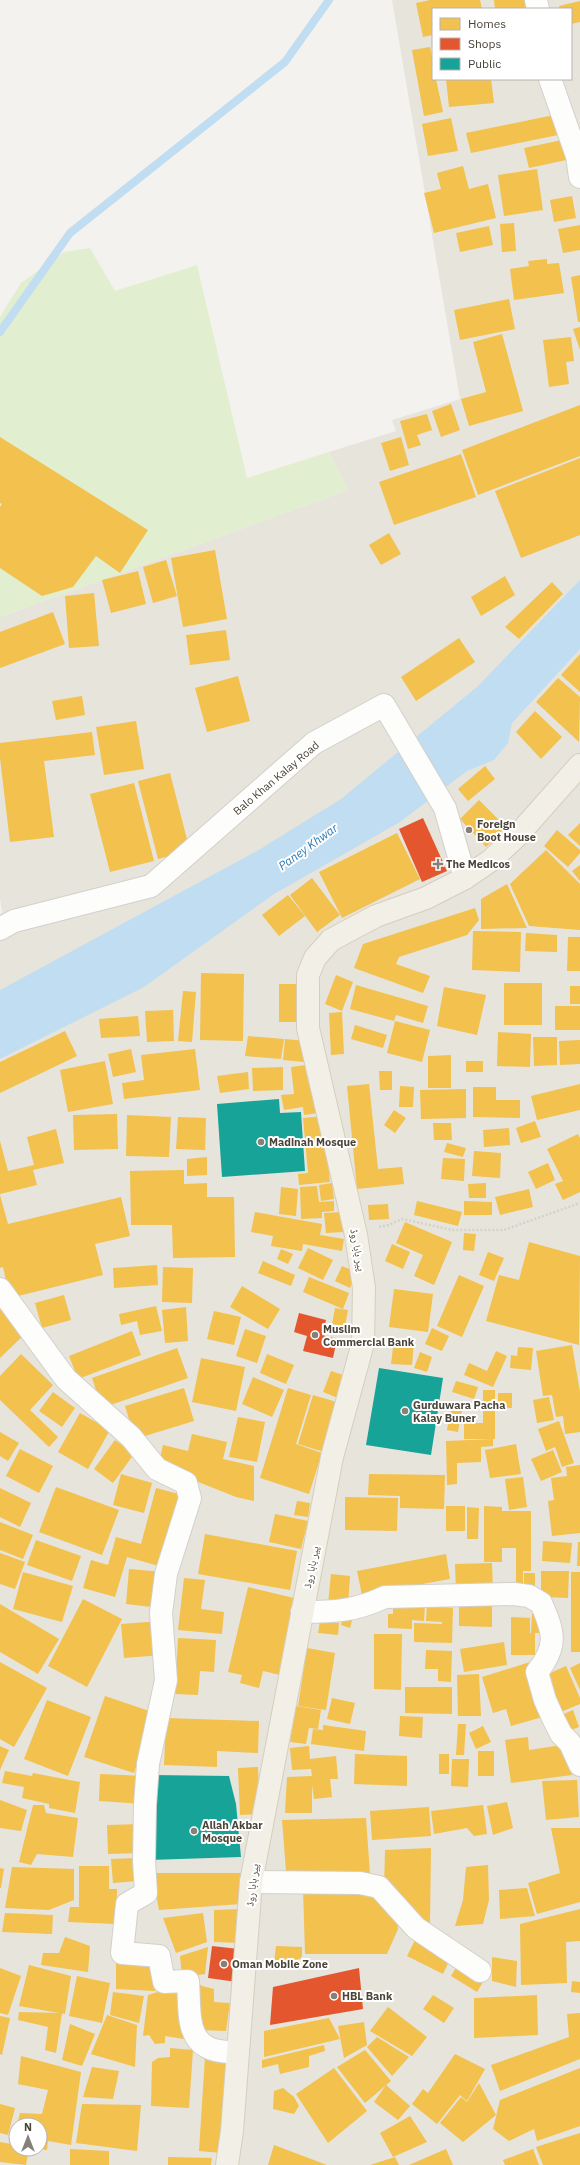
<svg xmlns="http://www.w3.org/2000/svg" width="580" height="2165" font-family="'IBM Plex Sans','Noto Naskh Arabic',sans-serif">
<rect width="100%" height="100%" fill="#f4f2ee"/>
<!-- residential -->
<path fill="#e7e4dc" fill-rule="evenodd" d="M392 0H580V2165H0V914L2 912 0 899V617L348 490 329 452 396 431 392 420 460 399ZM433 9H571V79H433ZM16 2125H40V2149H16Z"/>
<!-- green -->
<path fill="#e1eecf" d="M90 248 115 291 197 265 247 478 329 452 348 490 0 617V317L21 283 64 252Z"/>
<!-- water -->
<path fill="#c0ddf1" d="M580 580V649L512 723 508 743 494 760 467 771 400 822 274 894 144 987 0 1059V990L257 851 341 799 478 686Z"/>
<!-- homes -->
<g fill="#f2c14e">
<path d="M430 0H480L482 9H433V35L423 37 416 3Z"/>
<path d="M494 0H527L528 9H495Z"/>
<path d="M580 1V22L571 24V9H560L559 6Z"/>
<path d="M430 47 433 62V79H436L443 112 424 116 412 50Z"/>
<path d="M446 79H491L494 103 449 107Z"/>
<path d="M554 115 558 135 471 153 466 133Z"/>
<path d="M451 118 458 151 428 156 422 124Z"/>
<path d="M567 139 571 159 529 168 524 148Z"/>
<path d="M463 166 469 189 488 184 496 218 434 233 424 193 441 189 437 173Z"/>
<path d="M537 169 543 210 504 216 498 175Z"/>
<path d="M572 196 576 218 554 222 550 200Z"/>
<path d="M514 223 516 251 502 252 500 224Z"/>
<path d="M580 225V250L563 253 558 229Z"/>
<path d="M489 226 493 245 460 252 456 233Z"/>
<path d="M547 259V264L559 263 564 293 514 300 510 269 529 266 528 261Z"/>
<path d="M580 275V322H578L571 277Z"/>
<path d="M509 299 515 329 460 340 454 310Z"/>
<path d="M580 327V350L573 329Z"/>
<path d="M502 334 523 411 469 426 461 399 486 392 473 342Z"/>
<path d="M571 337 574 361 566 362 569 384 549 387 543 340Z"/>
<path d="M451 404 460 430 441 437 432 411Z"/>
<path d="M580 405V456L478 495 462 450Z"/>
<path d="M427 414 432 430 417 435 421 445 408 449 400 421Z"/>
<path d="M0 437 148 530 120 573 96 556 73 587 42 596 0 568V507L2 504 0 503Z"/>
<path d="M401 437 409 465 390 471 381 443Z"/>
<path d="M461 454 476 497 394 525 379 482Z"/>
<path d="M580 458V535L521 558 495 491Z"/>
<path d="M389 533 401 554 381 565 369 545Z"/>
<path d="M215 550 227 619 183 627 171 558Z"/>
<path d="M166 560 177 596 153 603 143 567Z"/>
<path d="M138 571 146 604 111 613 102 580Z"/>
<path d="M505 576 515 595 481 616 471 597Z"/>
<path d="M552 582 563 594 519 639 505 627Z"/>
<path d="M94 593 99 646 69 648 65 596Z"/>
<path d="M53 612 65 644 0 668V632Z"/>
<path d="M226 630 230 660 190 665 186 635Z"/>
<path d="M459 638 475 662 416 701 401 677Z"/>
<path d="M580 654V692L561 675Z"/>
<path d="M238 676 250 721 207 732 195 688Z"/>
<path d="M558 678 580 697 579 742 536 702Z"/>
<path d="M82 696 85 715 56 720 52 701Z"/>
<path d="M535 711 562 737 541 759 516 732Z"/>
<path d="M136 721 144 769 104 775 96 727Z"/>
<path d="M92 732 95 755 44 761 54 837 10 842 0 758V743Z"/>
<path d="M485 766 495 779 468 801 458 789Z"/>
<path d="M170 773 190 851 158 859 138 781Z"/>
<path d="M134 783 154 861 110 872 90 794Z"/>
<path d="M479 800 506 827 486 847 460 819Z"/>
<path d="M580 823V846L568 835Z"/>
<path d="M557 830 580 850V853L568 867 544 846Z"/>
<path d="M397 833 420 879 342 918 319 872Z"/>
<path d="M546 850 580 884V930L529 926 510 884Z"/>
<path d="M580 865V881L572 871Z"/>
<path d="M312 878 340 915 317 932 290 895Z"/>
<path d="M507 884 527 928 481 929V899Z"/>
<path d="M288 895 305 916 279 936 262 915Z"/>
<path d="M475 908 479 920 467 935 399 957 396 964 430 976 423 993 354 968 363 944Z"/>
<path d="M473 931 521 932 520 972 472 970Z"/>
<path d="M526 933 557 935V952L525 951Z"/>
<path d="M568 937H580V971H567Z"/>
<path d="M201 973 244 974 243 1041 200 1040Z"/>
<path d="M336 975 353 982 342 1011 325 1004Z"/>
<rect x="504" y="983" width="38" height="42"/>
<rect x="279" y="984" width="19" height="38"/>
<path d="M356 985 428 1006 423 1023 396 1015 394 1021 350 1009Z"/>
<rect x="570" y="986" width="10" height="18"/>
<path d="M444 987 486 995 477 1035 437 1026Z"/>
<path d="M183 991 196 992 192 1042 178 1041Z"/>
<rect x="555" y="1006" width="25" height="24"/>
<path d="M173 1010 174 1041 147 1042 145 1011Z"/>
<path d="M342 1012 344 1054 331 1055 329 1013Z"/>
<path d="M138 1016 140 1036 101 1038 99 1019Z"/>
<path d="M395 1021 430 1030 422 1062 387 1053Z"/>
<path d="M355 1025 387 1035 383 1048 351 1039Z"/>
<path d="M65 1031 77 1056 0 1093V1062Z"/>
<path d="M498 1032 531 1034 530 1067 497 1066Z"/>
<path d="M248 1036 284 1039 281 1059 245 1056Z"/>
<path d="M533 1037H557V1065L534 1066Z"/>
<path d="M285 1039 306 1041 304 1062 283 1060Z"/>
<path d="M580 1040V1064L560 1065 559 1041Z"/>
<path d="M131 1049 136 1072 113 1077 108 1054Z"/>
<path d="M195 1049 200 1090 124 1099 122 1083 144 1080 141 1055Z"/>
<path d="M451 1055V1088H428V1056Z"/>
<path d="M105 1061 113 1104 68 1112 60 1070Z"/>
<rect x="466" y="1061" width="17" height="11"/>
<path d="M313 1064 319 1113 304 1115 303 1107 284 1110 281 1095 294 1094 291 1067Z"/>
<path d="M283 1067V1090L253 1091 252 1068Z"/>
<path d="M379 1071H392V1090H380Z"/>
<path d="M248 1072 249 1089 220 1093 217 1076Z"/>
<path d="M369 1084 378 1169 402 1167 404 1184 357 1189 347 1086Z"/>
<path d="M580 1084V1110L537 1120 531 1096Z"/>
<path d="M400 1086 414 1087 413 1107H399Z"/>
<path d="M473 1087H496V1100H520V1118L473 1117Z"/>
<path d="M466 1089V1118L421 1119 420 1090Z"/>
<path d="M394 1110 406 1118 395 1133 384 1125Z"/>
<path d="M117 1114 118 1149 74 1150 73 1115Z"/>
<path d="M127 1115 171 1117 169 1157 126 1156Z"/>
<path d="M323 1116 330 1182 299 1185 298 1174 308 1173 303 1118Z"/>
<path d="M178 1117 206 1118 205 1150 176 1149Z"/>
<path d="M535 1121 541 1137 521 1143 516 1128Z"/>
<path d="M433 1123H451L452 1140H434Z"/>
<path d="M509 1128 510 1145 484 1147 483 1130Z"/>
<path d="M56 1129 64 1163 33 1170 37 1185 0 1194V1141L8 1171 34 1165 27 1137Z"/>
<path d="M578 1134 580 1138V1192L563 1200 555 1184 563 1181 547 1149Z"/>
<path d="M447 1143 466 1148 463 1157 444 1152Z"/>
<path d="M474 1151 501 1153 500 1178 472 1176Z"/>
<path d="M207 1157V1175L187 1176V1159Z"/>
<path d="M443 1158 465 1159 464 1181 441 1179Z"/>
<path d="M548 1163 555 1180 536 1189 528 1172Z"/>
<path d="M184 1170V1184L207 1183V1197H234L235 1257 173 1258 172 1225H131L130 1171Z"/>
<path d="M332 1183 334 1199 321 1201 319 1185Z"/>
<path d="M486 1183V1198H469L468 1184Z"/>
<path d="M317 1186 319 1202 334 1201V1211L322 1212V1218L301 1219 300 1187Z"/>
<path d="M281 1187 298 1189 296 1216 279 1214Z"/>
<path d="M529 1189 533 1207 500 1215 495 1197Z"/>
<path d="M0 1195 8 1224 121 1197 130 1236 95 1244 103 1275 10 1298 3 1267 0 1268Z"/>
<path d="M417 1201 462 1212 458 1226 414 1215Z"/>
<path d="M464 1201 492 1202V1215H464Z"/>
<path d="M388 1204 389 1219 369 1220 368 1205Z"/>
<path d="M255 1212 322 1224 320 1235 344 1239 342 1251 303 1244 302 1251 271 1246 273 1236 251 1232Z"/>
<path d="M343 1212 344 1232 326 1233 324 1213Z"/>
<path d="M405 1222 452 1242 434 1285 414 1276 423 1255 396 1243Z"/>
<path d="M464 1233 476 1234 474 1251 463 1250Z"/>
<path d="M529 1242 580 1256 579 1345 486 1321 499 1275 519 1280Z"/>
<path d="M392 1244 410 1252 403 1269 385 1261Z"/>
<path d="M308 1248 333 1260 323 1280 298 1268Z"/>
<path d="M281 1249 293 1254 288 1264 277 1259Z"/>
<path d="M488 1252 504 1258 494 1281 479 1275Z"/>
<path d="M263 1261 295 1275 291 1286 258 1273Z"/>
<path d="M157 1265 158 1285 114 1288 113 1268Z"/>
<path d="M342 1266 357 1272 350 1288 335 1281Z"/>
<path d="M163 1267 193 1268 192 1303 162 1302Z"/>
<path d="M459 1275 484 1286 462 1337 437 1326Z"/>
<path d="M309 1277 349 1293 343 1309 303 1292Z"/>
<path d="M242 1286 280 1309 268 1329 230 1307Z"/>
<path d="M394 1289 433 1294 428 1332 389 1327Z"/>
<path d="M64 1295 71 1320 42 1328 35 1303Z"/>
<path d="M0 1304 27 1332 0 1358Z"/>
<path d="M156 1306 162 1331 140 1335 137 1321 121 1325 119 1314Z"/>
<path d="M186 1307 188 1341 165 1343 162 1310Z"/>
<path d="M335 1308 348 1310 345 1326 332 1324Z"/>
<path d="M214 1311 241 1317 234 1345 207 1339Z"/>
<path d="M432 1328 449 1336 442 1351 425 1344Z"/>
<path d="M245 1329 266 1336 257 1363 236 1356Z"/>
<path d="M132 1331 141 1355 78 1379 69 1356Z"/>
<path d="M394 1340 414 1342 412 1365 391 1364Z"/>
<path d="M572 1345 580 1392V1432L565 1434 563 1416 556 1417 552 1395 543 1396 536 1351Z"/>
<path d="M518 1347 533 1348 531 1370 510 1368 511 1355 517 1356Z"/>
<path d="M177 1348 188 1378 102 1408 92 1378Z"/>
<path d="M496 1351 507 1356 493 1387 464 1375 469 1363 487 1371Z"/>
<path d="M420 1352 432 1357 427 1372 414 1368Z"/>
<path d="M21 1354 53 1385 30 1410 58 1437 49 1447 0 1400V1376Z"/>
<path d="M267 1354 294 1365 286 1384 260 1373Z"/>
<path d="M201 1358 245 1367 236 1411 192 1402Z"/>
<path d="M331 1371 346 1376 338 1398 323 1392Z"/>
<path d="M253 1377 284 1390 272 1417 242 1404Z"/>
<path d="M456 1381 478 1387 474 1399 452 1392Z"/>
<path d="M184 1388 194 1421 135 1439 125 1406Z"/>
<path d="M288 1388 311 1395 296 1444 322 1453 309 1494 260 1478Z"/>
<path d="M483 1390H495V1439H464V1423H483Z"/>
<path d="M53 1392 75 1408 62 1427 39 1411Z"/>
<rect x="498" y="1393" width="14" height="15"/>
<path d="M313 1395 340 1403 324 1452 298 1444Z"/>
<path d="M549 1397 554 1420 537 1423 533 1400Z"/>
<path d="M451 1407 462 1409 458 1432 447 1430Z"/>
<path d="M80 1413 110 1430 88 1469 58 1452Z"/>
<path d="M238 1417 265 1422 257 1462 229 1457Z"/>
<path d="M559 1421 574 1463 562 1467 555 1447 546 1451 538 1429Z"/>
<path d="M0 1432 19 1443 8 1461 0 1456Z"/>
<path d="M192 1434 227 1442 223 1459 254 1466V1501L236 1497 158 1466 163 1445 188 1451Z"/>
<path d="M493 1439V1446L481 1447V1462L457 1463V1484L447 1485 446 1441Z"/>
<path d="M115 1440 134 1454 113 1483 94 1469Z"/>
<path d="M516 1444 521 1474 490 1478 485 1450Z"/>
<path d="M20 1449 53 1466 39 1493 6 1476Z"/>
<path d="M553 1450 562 1472 541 1481 531 1459Z"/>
<path d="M580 1465V1533L552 1536 548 1501 554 1500 551 1478 567 1476 566 1467Z"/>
<path d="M121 1474 152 1483 144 1513 113 1505Z"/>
<path d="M369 1474 445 1475 444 1509 400 1508V1496L368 1495Z"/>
<path d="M523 1477 527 1507 509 1510 505 1479Z"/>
<path d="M56 1487 119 1510 102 1555 39 1532Z"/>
<path d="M0 1488 31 1503 20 1527 0 1517Z"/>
<path d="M156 1488 186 1496 166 1568 127 1557 115 1597 83 1588 91 1560 108 1565 116 1537 141 1544Z"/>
<path d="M345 1497 398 1498 397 1531 345 1530Z"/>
<path d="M297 1501 310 1503 308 1517 294 1515Z"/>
<rect x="446" y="1506" width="19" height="25"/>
<path d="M484 1506 502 1507V1511H531V1571H523V1586H516V1548H502V1562H484Z"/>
<path d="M467 1507 479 1508 478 1539H467Z"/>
<path d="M275 1514 308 1521 301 1549 269 1542Z"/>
<path d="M0 1522 33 1535 23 1559 0 1550Z"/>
<path d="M205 1534 297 1551 290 1590 198 1574Z"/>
<path d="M36 1540 81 1556 72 1581 27 1565Z"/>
<path d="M543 1541 572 1543 570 1563 542 1561Z"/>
<path d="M578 1542H580V1566H577Z"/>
<path d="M0 1553 25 1562 15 1589 0 1584Z"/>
<path d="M446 1554 450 1579 362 1595 357 1571Z"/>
<path d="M492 1563 493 1591 456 1592 455 1564Z"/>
<path d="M129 1569 163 1572 160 1608 126 1604Z"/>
<path d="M541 1571H569L568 1598 541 1597Z"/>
<path d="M23 1572 73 1586 62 1622 13 1609Z"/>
<rect x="571" y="1572" width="9" height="80"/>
<path d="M524 1573H535V1593L524 1588Z"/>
<path d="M331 1574 350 1576 348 1606 328 1604Z"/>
<path d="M184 1578 205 1580 201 1609 224 1612 222 1634 178 1630Z"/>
<path d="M248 1587 298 1599 280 1675 263 1671 259 1688 240 1683 242 1675 228 1672Z"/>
<path d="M459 1598H492V1627L459 1626Z"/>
<path d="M83 1599 122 1619 87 1687 48 1666Z"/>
<path d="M393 1603 425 1604 424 1621 412 1620V1629L388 1628V1614H393Z"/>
<path d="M0 1604 59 1639 38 1674 0 1652Z"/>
<path d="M427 1605 453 1608 452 1643 414 1642V1623L442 1624V1622L426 1621Z"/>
<path d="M344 1614 353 1616 350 1628 341 1625Z"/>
<path d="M532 1614H542V1633H535V1655H511V1617L530 1618V1633H531Z"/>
<path d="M161 1621 163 1655 124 1658 121 1624Z"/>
<path d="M320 1621 339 1623 338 1635 318 1633Z"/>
<path d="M374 1634H402L401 1690 374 1689Z"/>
<path d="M178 1638 216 1640 214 1672 200 1671 198 1695 175 1694Z"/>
<path d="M504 1642 507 1665 464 1672 460 1649Z"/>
<path d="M307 1648 335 1653 326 1710 298 1706Z"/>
<path d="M426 1650 452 1651 451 1682 438 1681V1669H425Z"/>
<path d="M0 1662 47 1688 14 1747 0 1739Z"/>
<path d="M530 1662 546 1716 511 1726 506 1709 493 1713 482 1677Z"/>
<path d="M580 1663V1690L570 1668Z"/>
<path d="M566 1666 580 1698V1704L556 1714 541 1677Z"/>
<path d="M479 1674 481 1716H458L457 1675Z"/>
<path d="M405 1687H452V1714L405 1713Z"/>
<path d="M105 1696 155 1713 134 1773 84 1757Z"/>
<path d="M332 1698 355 1703 350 1724 327 1719Z"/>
<path d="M47 1700 91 1717 68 1776 24 1759Z"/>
<path d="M296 1706 321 1710 318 1729 309 1728 306 1744 290 1742Z"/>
<path d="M573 1710 579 1727 563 1733 557 1717Z"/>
<path d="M400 1716 423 1717 422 1738 399 1736Z"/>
<path d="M166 1718 259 1721 258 1753 217 1751V1767L164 1765Z"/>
<path d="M458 1724H466L464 1755H456Z"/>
<path d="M323 1725 366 1731 364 1751 311 1744 313 1729 323 1730Z"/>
<path d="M483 1726 491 1742 476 1749 469 1733Z"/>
<path d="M528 1737 529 1750 568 1744 572 1775 511 1783 505 1740Z"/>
<path d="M0 1746 9 1750 0 1770Z"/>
<path d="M309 1746 310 1759 336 1756 338 1779H330L332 1797 314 1799 312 1785V1813H285L287 1777 312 1776 311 1769 292 1770 290 1748Z"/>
<rect x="478" y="1751" width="16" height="25"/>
<path d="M355 1754 407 1756V1786L354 1784Z"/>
<rect x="439" y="1754" width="10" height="20"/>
<path d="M452 1759H469L468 1787 451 1786Z"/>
<path d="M258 1767 260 1814 240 1815 238 1768Z"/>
<path d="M5 1771 32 1776 33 1773 80 1782 75 1813 49 1808V1804L22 1798 24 1787 2 1783Z"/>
<path d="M100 1774 145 1776 144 1804 99 1801Z"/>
<path d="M577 1780 579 1817 546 1820 542 1781Z"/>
<path d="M0 1800 27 1810 21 1831 0 1828Z"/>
<path d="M507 1802 513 1828 493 1835 487 1806Z"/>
<path d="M33 1805H44L46 1813 78 1818 73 1857 37 1854 31 1865 19 1862Z"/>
<path d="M483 1805 487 1834 474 1836 467 1828 434 1834 431 1811Z"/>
<path d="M429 1807 431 1836 372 1840 370 1811Z"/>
<path d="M366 1818 370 1874 286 1871 282 1820Z"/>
<path d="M142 1824V1853L108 1854 107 1825Z"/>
<path d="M551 1828H580V1902L537 1914 528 1883 560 1873Z"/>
<path d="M431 1848 430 1924 398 1905 384 1888 385 1850Z"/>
<path d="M136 1858 138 1881 113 1883 111 1859Z"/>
<path d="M488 1865 489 1900 483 1924 455 1926 463 1900 466 1867Z"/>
<path d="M79 1866H109V1889H117L116 1924 68 1922 70 1907H79Z"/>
<path d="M12 1867 74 1869V1900L49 1910 5 1908Z"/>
<path d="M0 1868 4 1869 1 1888H0Z"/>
<path d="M152 1873H244L241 1904 159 1910Z"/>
<path d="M303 1888 378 1891 397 1914 398 1929 387 1954H305Z"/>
<path d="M527 1888 535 1916 500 1919 499 1890Z"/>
<path d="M242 1909 240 1943 214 1942V1910Z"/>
<path d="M580 1909V1941L566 1942 567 1983 521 1985 520 1924Z"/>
<path d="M5 1913 53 1915 52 1934 2 1932Z"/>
<path d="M203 1913 207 1942 176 1953 163 1918Z"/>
<path d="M65 1937 90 1946 88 1972 41 1965 43 1953H59Z"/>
<path d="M415 1940 451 1957 443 1974 407 1956Z"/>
<path d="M276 1946 302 1947V1956L300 1959 274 1963Z"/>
<path d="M208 1947 205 1974 182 1977 180 1956Z"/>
<path d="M492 1957 517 1961 516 1987 492 1981Z"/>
<path d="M116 1960H158L155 1991 116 1989Z"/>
<path d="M460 1961 486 1977 477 1992 451 1976Z"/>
<path d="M29 1965 71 1976 65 2014 19 2006Z"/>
<path d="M0 1968 21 1976 8 2015 0 2013Z"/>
<path d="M77 1976 110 1983 102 2023 69 2016Z"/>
<path d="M572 1981 580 1982V1993L571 1992Z"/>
<path d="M187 1983 190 2040 165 2036V2043L155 2044 149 2035 143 2036 148 1995Z"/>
<path d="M198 1983 202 1986 214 1989V2002L230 2003 226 2031 198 2030Z"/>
<path d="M113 1992 144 1996 139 2023 110 2015Z"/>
<path d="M433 1995 454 2008 444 2023 423 2009Z"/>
<path d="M537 1995 538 2035 474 2038V1998Z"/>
<path d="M388 2007 427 2037 412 2056 370 2031Z"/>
<path d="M19 2012 62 2013 56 2053 45 2050 48 2027 18 2020Z"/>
<path d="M580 2013V2059L500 2091 491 2065 569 2037 567 2014Z"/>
<path d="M107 2015 137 2025 135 2067 91 2054Z"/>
<path d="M0 2016 10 2018 2 2055 0 2054Z"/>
<path d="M329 2018 340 2039 264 2057V2031Z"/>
<path d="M364 2022 367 2045 344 2058 338 2026Z"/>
<path d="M70 2024 95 2034 82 2066 62 2060Z"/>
<path d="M377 2037 409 2057 392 2076 367 2047Z"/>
<path d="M324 2045 325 2051 309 2056V2067L280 2074 278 2064 262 2068V2060Z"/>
<path d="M170 2048 193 2050 189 2108 151 2106 152 2062 158 2058 170 2057Z"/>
<path d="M365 2050 391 2081 365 2103 337 2067Z"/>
<path d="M455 2054 485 2069 467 2101 460 2095 437 2124 412 2104 423 2089 428 2093Z"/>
<path d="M21 2056 81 2072 71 2145 48 2141 47 2150 40 2149V2125H17L20 2113 42 2114 48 2090 18 2084Z"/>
<path d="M205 2057 230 2060 222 2153 199 2151Z"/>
<path d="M92 2067 119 2071 113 2099 83 2097Z"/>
<path d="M334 2068 367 2111 328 2143 296 2094Z"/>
<path d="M580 2068V2126L537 2141 534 2129 509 2141 493 2129 500 2100Z"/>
<path d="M479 2083 496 2115 463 2142 440 2123 461 2097 467 2102Z"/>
<path d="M386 2085 410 2106 398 2120 374 2102Z"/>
<path d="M283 2088 294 2097 299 2106 294 2114 273 2109 274 2091Z"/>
<path d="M0 2104 15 2108 8 2135 0 2133Z"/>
<path d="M82 2104 141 2105 137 2151 76 2143Z"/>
<path d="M410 2116 427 2142 393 2157 380 2133Z"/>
<path d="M580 2133V2165H543L536 2147Z"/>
<path d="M0 2142 16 2145V2149H29L26 2165 0 2162Z"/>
<path d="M274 2145 327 2165H268Z"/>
<path d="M70 2149 109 2151V2165H70Z"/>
<path d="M446 2149 453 2165H409Z"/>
<path d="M533 2149 539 2165H505L503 2160Z"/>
<path d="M168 2157 212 2158 211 2165H168Z"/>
<path d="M395 2157 399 2165H370Z"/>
</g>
<!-- shops -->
<g fill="#e4572e">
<path d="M423 818 447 871 422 882 399 829Z"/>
<path d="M299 1313 326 1320 322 1335 337 1339 333 1358 303 1351 307 1336 294 1332Z"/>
<path d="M212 1946 239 1949 237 1982 208 1978Z"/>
<path d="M359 1968 363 2009 270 2025 273 1987Z"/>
</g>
<!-- public -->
<g fill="#17a398">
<path d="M279 1099 280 1113 301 1112 305 1171 222 1177 217 1104Z"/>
<path d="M379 1368 443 1378 431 1455 366 1445Z"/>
<path d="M152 1775 229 1776 236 1804 241 1857 149 1860Z"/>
</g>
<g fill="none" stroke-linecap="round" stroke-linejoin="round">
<!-- stream -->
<path stroke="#c0ddf1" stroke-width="8" d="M0 332 70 233 285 62 329 0"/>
<!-- minor casing -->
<g stroke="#d2d0cb" stroke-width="24">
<g id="minor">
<path d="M536 0 538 9"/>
<path d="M550 79 577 156 580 177"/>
<path d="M0 929 14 921 151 886 314 743 384 705 445 808 465 878"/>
<path d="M0 1289 66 1379 131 1437 157 1469 186 1483 190 1498 166 1574 161 1613 166 1680 148 1764 145 1805 144 1861 146 1893 127 1904 122 1953 159 1956 164 1982 188 1981C190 2002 185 2036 207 2047 215 2052 229 2052 238 2053"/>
<path d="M302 1612C335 1612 355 1611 385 1597L514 1594 529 1596 541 1603C554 1632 558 1646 537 1672L545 1700 553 1718 561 1734 570 1743 580 1765"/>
<path d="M251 1882 360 1883 379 1887 416 1928 480 1971"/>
</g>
</g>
<!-- major casing -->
<g stroke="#d6cebb" stroke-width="24">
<path id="major" d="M227 2165 232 2131 251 1882 332 1457 363 1343 364 1288 356 1235 308 1028V975L315 958 331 940 376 916 426 898 465 878 490 861 517 836 580 765"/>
</g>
<!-- path -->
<path stroke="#d3d2cc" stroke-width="2.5" stroke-dasharray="2 2" stroke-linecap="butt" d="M379 1227 389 1225 402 1219 453 1230H504L580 1203"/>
<!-- minor -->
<use href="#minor" stroke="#fdfdfc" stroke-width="22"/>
<!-- major -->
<use href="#major" stroke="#f2efe6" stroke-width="22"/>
</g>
<!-- markers -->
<g fill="#868178" stroke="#fff" stroke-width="1.5">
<circle cx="469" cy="830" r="4"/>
<path d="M436 858h4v4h4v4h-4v4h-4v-4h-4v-4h4z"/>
<circle cx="261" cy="1142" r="4"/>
<circle cx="315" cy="1335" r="4"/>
<circle cx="405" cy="1411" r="4"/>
<circle cx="194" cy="1831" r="4"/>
<circle cx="224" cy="1964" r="4"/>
<circle cx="334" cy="1996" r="4"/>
</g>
<g text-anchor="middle" stroke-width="4" stroke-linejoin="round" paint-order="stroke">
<!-- street labels -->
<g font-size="11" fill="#4b4439" stroke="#fff">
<text transform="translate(276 778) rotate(-40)" y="4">Balo Khan Kalay Road</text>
<text transform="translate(358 1250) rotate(80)" y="4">پیر بابا روڈ</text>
<text transform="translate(311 1567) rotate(-79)" y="4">پیر بابا روڈ</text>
<text transform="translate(252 1885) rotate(-83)" y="4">پیر بابا روڈ</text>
</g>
<!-- poi labels -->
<g font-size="11" font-weight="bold" fill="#4b4439" stroke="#fff" text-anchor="start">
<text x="477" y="828">Foreign<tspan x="477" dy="13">Boot House</tspan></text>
<text x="446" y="868">The Medicos</text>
<text x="269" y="1146">Madinah Mosque</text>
<text x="323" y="1333">Muslim<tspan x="323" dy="13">Commercial Bank</tspan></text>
<text x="413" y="1409">Gurduwara Pacha<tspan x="413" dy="13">Kalay Buner</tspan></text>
<text x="202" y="1829">Allah Akbar<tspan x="202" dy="13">Mosque</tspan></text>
<text x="232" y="1968">Oman Mobile Zone</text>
<text x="342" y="2000">HBL Bank</text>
</g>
<!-- water labels -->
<g font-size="12" font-style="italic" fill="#2e7ab2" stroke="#fff">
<text transform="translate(308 847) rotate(-36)" y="4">Paney Khwar</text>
</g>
</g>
<!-- legend -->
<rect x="432" y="8" width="140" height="72" fill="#ffffff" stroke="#b7b4b0"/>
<rect x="440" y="18" width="20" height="12" fill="#f2c14e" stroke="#b7b4b0"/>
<text x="468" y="28" font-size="12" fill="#4b4439">Homes</text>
<rect x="440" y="38" width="20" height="12" fill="#e4572e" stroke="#b7b4b0"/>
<text x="468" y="48" font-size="12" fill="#4b4439">Shops</text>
<rect x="440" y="58" width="20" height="12" fill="#17a398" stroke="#b7b4b0"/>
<text x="468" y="68" font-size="12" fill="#4b4439">Public</text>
<!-- north arrow -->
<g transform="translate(28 2137)"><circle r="19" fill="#ffffff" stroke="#b7b4b0"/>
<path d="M0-3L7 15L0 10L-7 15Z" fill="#868178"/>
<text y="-6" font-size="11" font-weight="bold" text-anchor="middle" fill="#4b4439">N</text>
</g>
</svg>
